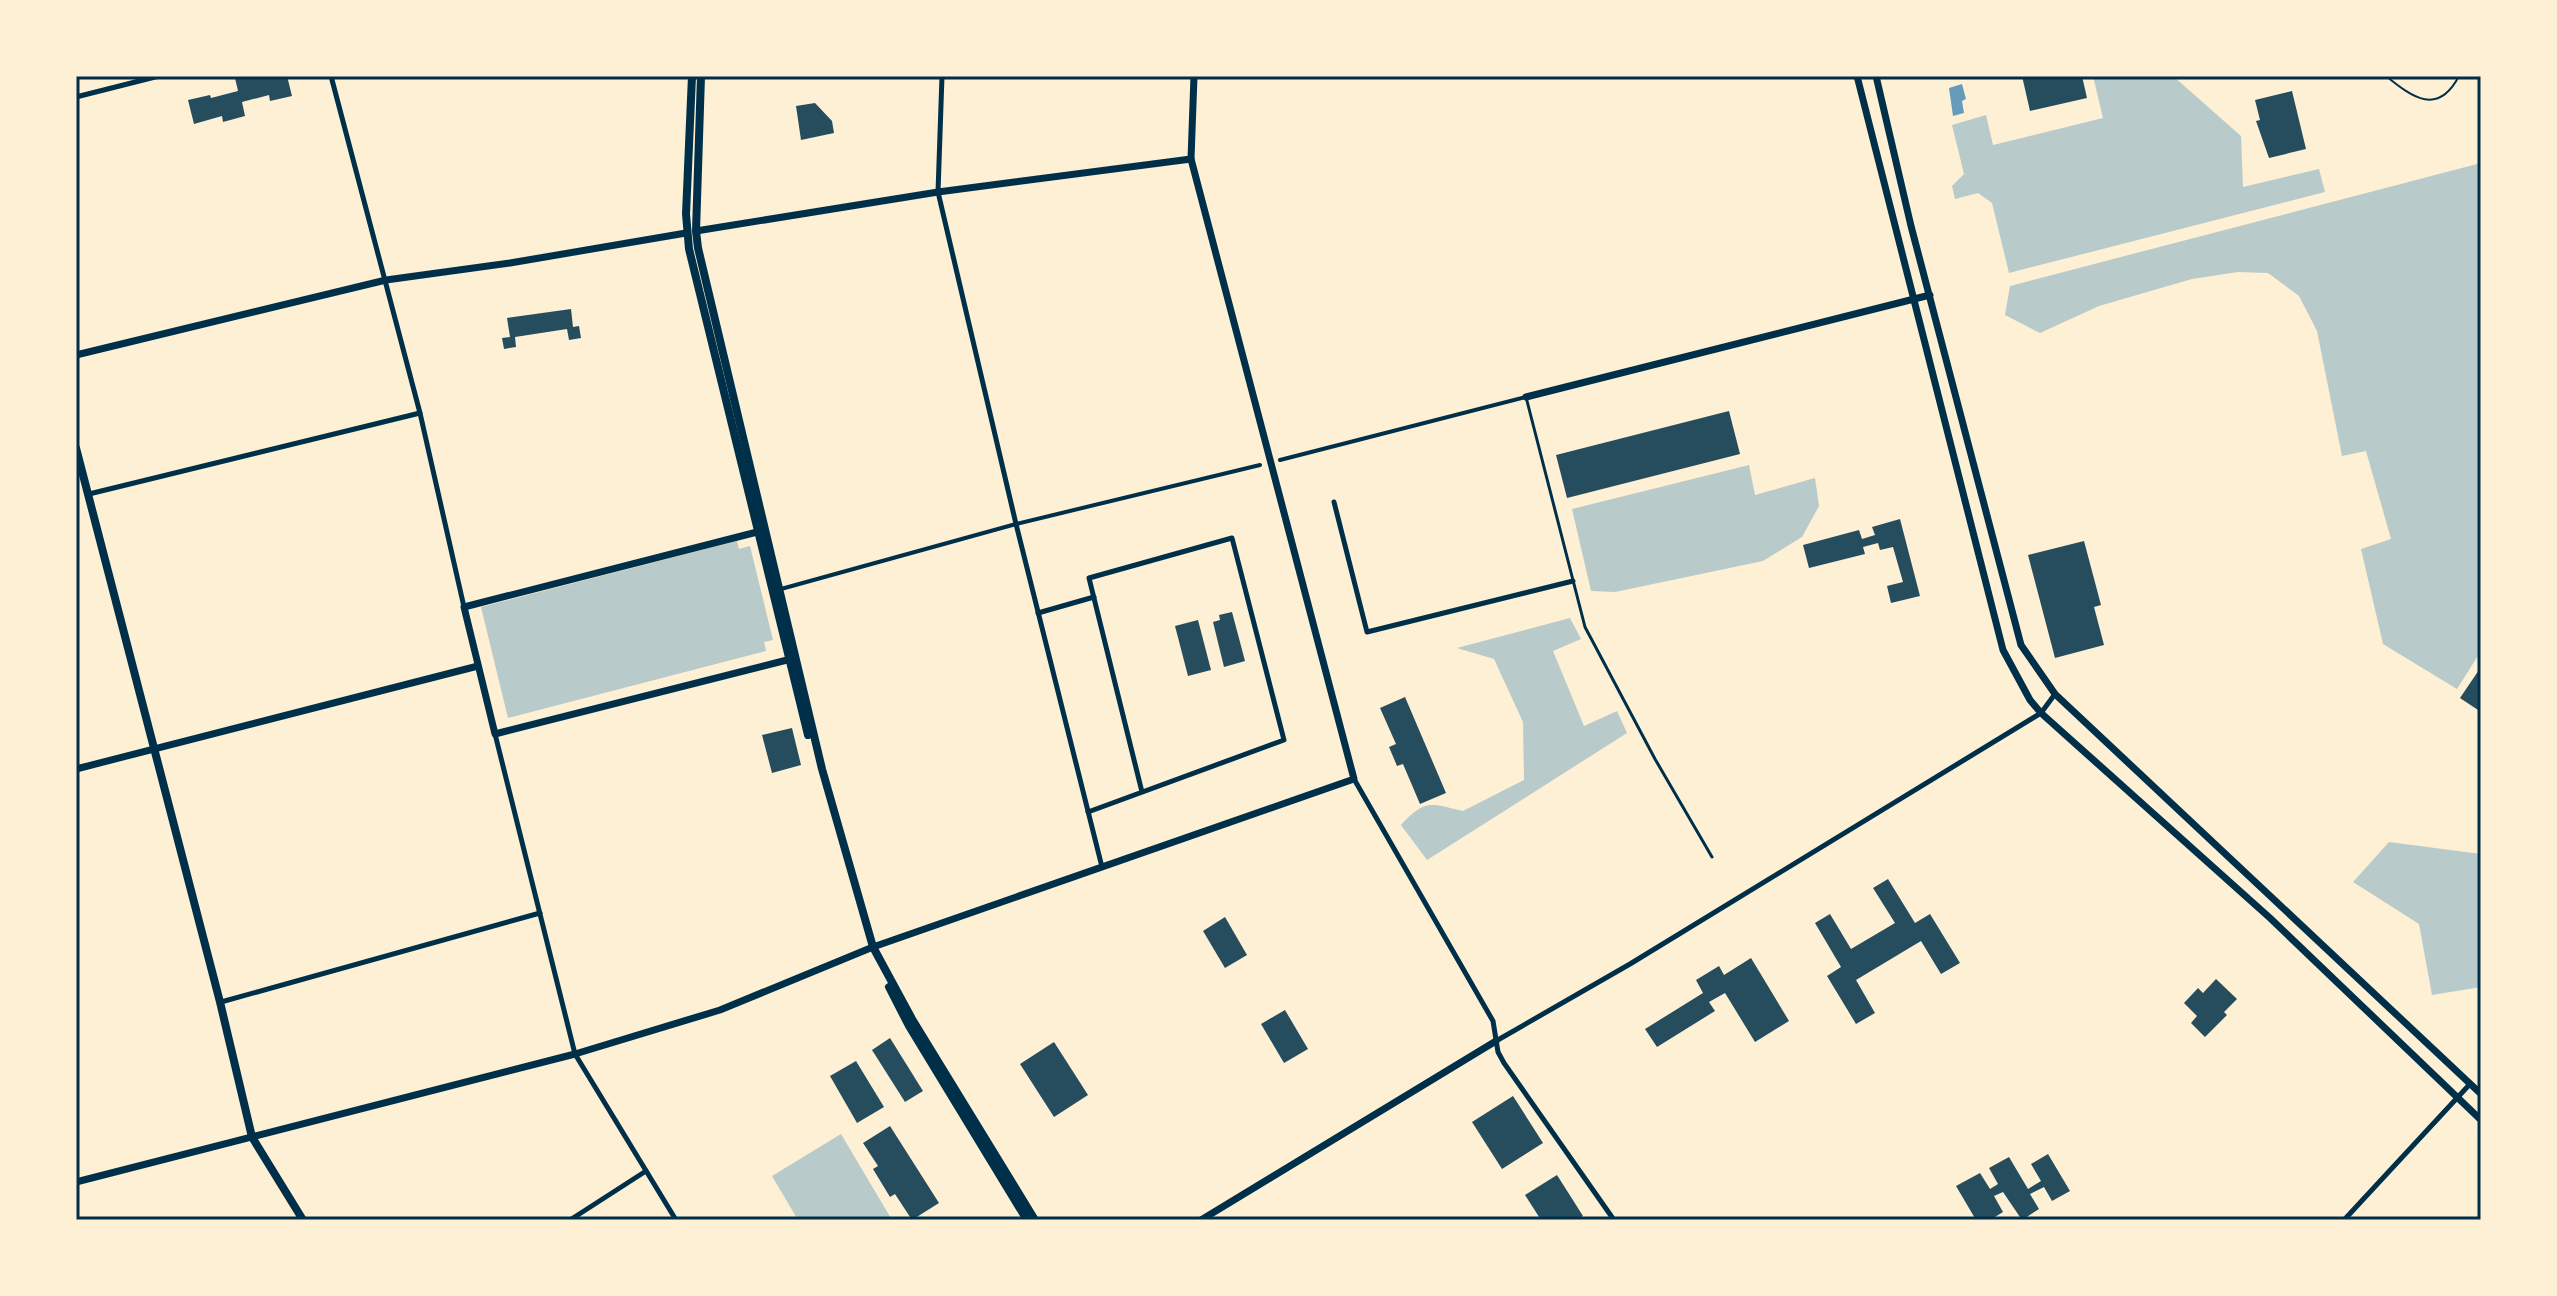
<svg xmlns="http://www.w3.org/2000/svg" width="2557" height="1296" font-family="'Fira Sans',sans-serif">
<rect width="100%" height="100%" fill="#fdf0d5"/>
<!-- green -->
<g fill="#b9caca">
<path d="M2093 76H2173L2241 136 2243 187 2319 169 2325 192 2009 273 1992 203 1978 193 1955 199 1952 186 1964 174 1952 125 1986 115 1993 145 2103 118Z"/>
<path d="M2481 163V651L2457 689 2383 644 2361 549 2391 539 2366 451 2342 456 2317 331 2299 296 2268 273 2238 272 2192 279 2099 306 2040 333 2005 315 2010 286Z"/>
<path d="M1749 465 1755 495 1815 478 1819 506 1802 537 1763 561 1615 592 1591 591 1572 509Z"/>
<path d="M737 541 739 549 750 546 773 640 764 642 766 651 508 718 481 607Z"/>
<path d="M1570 618 1581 639 1553 651 1584 726 1617 711 1627 733 1427 860 1401 825C1425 799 1430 803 1463 811L1524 780 1523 722 1494 659 1457 648Z"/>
<path d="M2389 842 2481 854V987L2432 995 2419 924 2353 882Z"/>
<path d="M841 1134 892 1220H798L772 1176Z"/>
</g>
<!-- water -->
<path fill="#669bbc" d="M1962 84 1966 99 1962 101 1964 113 1953 116 1949 88Z"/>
<!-- building -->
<g fill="#264d5e">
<path d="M243 76H258V79L287 76 292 96 270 101 269 95 242 102 245 116 223 122 222 116 194 124 188 100 210 95 211 98 238 91 235 78Z"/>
<path d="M2022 76H2082L2087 98 2030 111Z"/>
<path d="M2292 91 2306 149 2269 158 2256 121 2260 120 2255 100Z"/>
<path d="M815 103 832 121 834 133 801 140 796 106Z"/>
<path d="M571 309 573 327 579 326 581 338 569 340 567 329 515 337 516 347 504 349 502 338 510 337 507 318Z"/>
<path d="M1729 411 1740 454 1567 498 1556 455Z"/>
<path d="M1900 519 1920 596 1891 603 1887 586 1903 582 1893 547 1880 550 1878 543 1863 547 1865 554 1809 568 1803 545 1859 530 1862 539 1875 535 1872 527Z"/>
<path d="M2084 541 2101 605 2094 607 2104 645 2055 658 2028 555Z"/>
<path d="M1232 612 1245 661 1224 667 1213 622 1220 620 1219 615Z"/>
<path d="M1198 620 1211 670 1188 676 1175 626Z"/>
<path d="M2481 667V712L2460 698Z"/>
<path d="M1405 697 1446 793 1420 804 1403 764 1397 766 1389 747 1396 744 1380 708Z"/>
<path d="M792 728 801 765 772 773 762 735Z"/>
<path d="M1888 879 1915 923 1930 914 1960 963 1941 974 1921 941 1856 980 1875 1013 1856 1024 1827 976 1841 967 1815 923 1830 914 1851 949 1895 923 1873 888Z"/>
<path d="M1225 917 1247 955 1225 968 1203 931Z"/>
<path d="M1751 958 1789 1021 1755 1042 1725 993 1709 1002 1715 1011 1657 1047 1645 1029 1703 993 1696 980 1719 966 1724 975Z"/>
<path d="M2216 979 2237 999 2224 1012 2227 1015 2205 1037 2191 1023 2197 1016 2184 1003 2198 988 2203 993Z"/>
<path d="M1285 1010 1308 1049 1284 1063 1261 1024Z"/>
<path d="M890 1038 923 1091 905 1102 872 1050Z"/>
<path d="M1054 1042 1088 1095 1054 1117 1020 1064Z"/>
<path d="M856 1061 884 1107 857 1123 830 1076Z"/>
<path d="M1513 1096 1543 1143 1502 1169 1472 1122Z"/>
<path d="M890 1126 939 1203 912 1220 895 1194 890 1197 873 1169 878 1166 863 1143Z"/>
<path d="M2048 1154 2070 1191 2052 1201 2044 1187 2030 1194 2039 1209 2022 1220 2003 1192 1994 1196 2003 1212 1990 1220H1976L1956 1186 1980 1173 1990 1189 1998 1184 1989 1168 2009 1157 2028 1189 2041 1181 2031 1164Z"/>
<path d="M1557 1175 1583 1216 1577 1220H1541L1525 1195Z"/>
</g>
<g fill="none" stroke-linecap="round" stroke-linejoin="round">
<!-- path -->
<path stroke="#003049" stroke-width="2" d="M2386 76C2413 98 2438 116 2459 76"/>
<!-- service -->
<path stroke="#003049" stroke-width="3" d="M1526 397 1585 627 1655 759 1712 857"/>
<!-- pedestrian -->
<g stroke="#003049" stroke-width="4">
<path d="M1280 460 1526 397"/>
<path d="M781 589 1016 524 1260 465"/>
</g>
<!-- minor -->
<g stroke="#003049" stroke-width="5">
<path d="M331 76 420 413 464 607"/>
<path d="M942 76 938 192 1016 524 1102 867"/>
<path d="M76 97 159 76"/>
<path d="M89 494 420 413"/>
<path d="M1334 502 1367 632 1573 581"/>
<path d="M1038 613 1094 597"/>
<path d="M495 734 575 1054 676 1220"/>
<path d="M1354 779 1493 1021 1498 1052 1504 1063 1614 1220"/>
<path d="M1088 812C1153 788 1218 764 1284 740L1232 538 1089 578 1142 792"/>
<path d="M221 1002 540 913"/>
<path d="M1496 1041 1630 964 2041 713 2055 694"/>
<path d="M570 1220 646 1171"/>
<path d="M2344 1220 2470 1084"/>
</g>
<!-- tertiary -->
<g stroke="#003049" stroke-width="7">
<path d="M1857 76 2003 650 2030 700 2041 713 2270 918 2481 1120"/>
<path d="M1876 76 1911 226 2021 645 2055 694 2481 1094"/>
<path d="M696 231 938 192 1191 159"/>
<path d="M76 355 386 280 510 263 686 233"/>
<path d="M1526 397 1930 295"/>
<path d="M761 531 464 607 495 734 791 659"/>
<path d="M76 769 478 666"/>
<path d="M76 1182 575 1054 720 1010 873 947 1354 779 1191 159 1194 76"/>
<path d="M1201 1220 1496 1041"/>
</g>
<!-- secondary -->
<g stroke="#003049" stroke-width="8">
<path d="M692 76 686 214 689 249 808 735"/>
<path d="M701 76 696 231 698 248 822 769 873 947 912 1019 1035 1220"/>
<path d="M76 448 220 1002 252 1137 303 1220"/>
<path d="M889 987 909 1026 1027 1220"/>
</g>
</g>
<!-- border -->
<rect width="2557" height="1296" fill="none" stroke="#fdf0d5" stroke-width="156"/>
<rect x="78" y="78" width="2401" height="1140" fill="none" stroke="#003049" stroke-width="3"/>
</svg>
